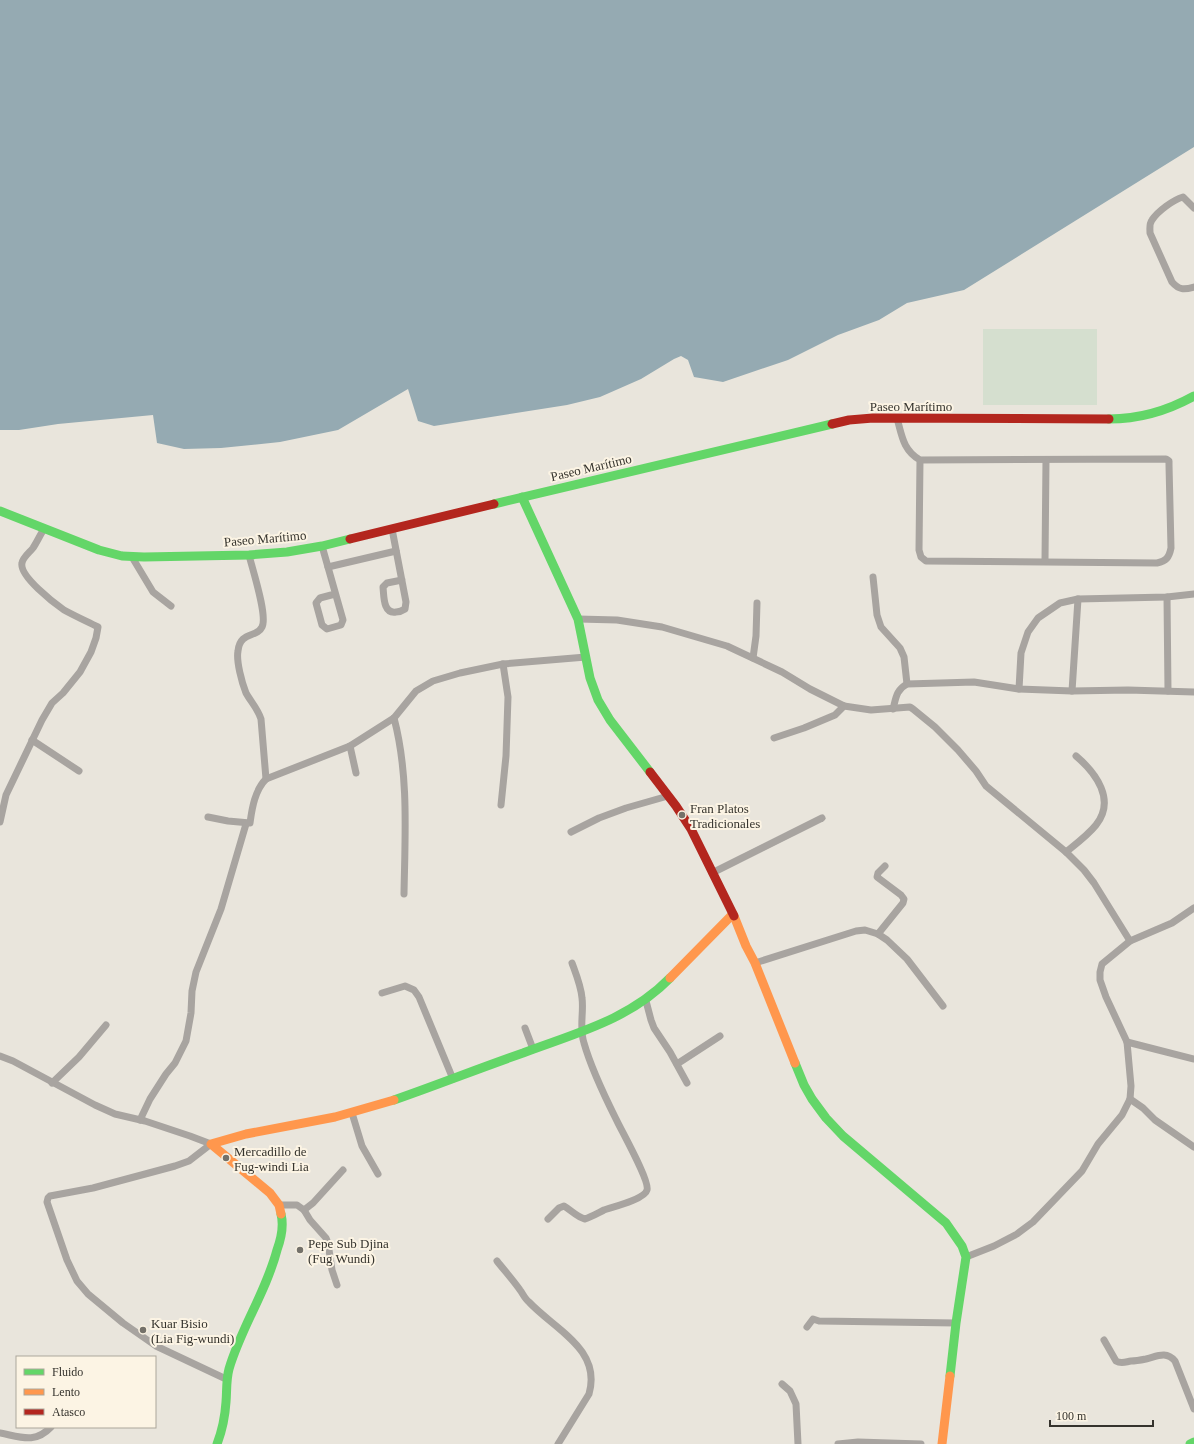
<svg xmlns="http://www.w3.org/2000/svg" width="1194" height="1444" font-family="'Times New Roman',serif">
<rect width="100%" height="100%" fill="#e9e5dc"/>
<!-- green -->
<rect fill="#d5dfcf" x="983" y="329" width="114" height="76"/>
<!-- water -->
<path fill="#95aab2" d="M0 0H1194V147L964 290 907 303 879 320 838 335 788 360 723 382 694 377 688 360 681 356 674 359 641 379 600 397 567 405 434 426 418 421 408 389 338 430 280 442 221 448 184 449 157 443 153 415 58 424 19 430H0Z"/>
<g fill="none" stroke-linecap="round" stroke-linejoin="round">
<!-- street -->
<g stroke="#a8a4a0" stroke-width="7">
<path d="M1194 208 1183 197C1173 200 1158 211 1152 220 1149 224 1150 228 1150 233L1172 282C1179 290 1184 290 1194 287"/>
<path d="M897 418C902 436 903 450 920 460L919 550 921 557 926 561 1157 563C1166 561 1169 558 1171 548L1169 465V461L1166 459 920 460"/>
<path d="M392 529 406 602 405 609C402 611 400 612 396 612 383 614 384 596 383 587L387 583 402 580"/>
<path d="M322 546 343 620 341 625 327 629 322 625 316 603 320 598 335 594"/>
<path d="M249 555C252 568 268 616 262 627 257 638 240 631 238 651 236 661 242 683 246 693 251 702 258 709 261 719L266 779"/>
<path d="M132 557 153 592 171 606"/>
<path d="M1045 561 1046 460"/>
<path d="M328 567 396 551"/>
<path d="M873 577 877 615 881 627 900 648 904 657 907 684"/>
<path d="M1167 597 1168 691"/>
<path d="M578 619 617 620 662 627 727 646 782 672 810 689 844 706 871 710 910 707 913 709 935 727 958 750 976 771 986 786 1066 852 1084 870 1094 883 1130 941"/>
<path d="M753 658 756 636 757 603"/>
<path d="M1019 689 1021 653 1028 632 1038 618 1060 603 1078 599 1167 597 1194 594"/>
<path d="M1072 691 1078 599"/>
<path d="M893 709C896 698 896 690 907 684L974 682 1019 689 1072 691 1128 690 1194 692"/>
<path d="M394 718C409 775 405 835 404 894"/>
<path d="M774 738 804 728 835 715 844 706"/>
<path d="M32 740 79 771"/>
<path d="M350 746 356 773"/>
<path d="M501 805 506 756 508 697 503 664"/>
<path d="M208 817 228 821 250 823C252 808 255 790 266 779L350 746 394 718 416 691 433 681 460 673 503 664 586 657"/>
<path d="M0 822 6 795 42 720 52 703 63 693 80 672 91 652 96 638 98 627C86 621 75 616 64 610 54 603 19 576 22 563 23 557 30 552 33 548 37 542 40 535 44 529"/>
<path d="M571 832 599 818 626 808 668 796"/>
<path d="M1066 852C1076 844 1088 835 1096 825 1116 800 1096 773 1076 756"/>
<path d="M712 873 822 818"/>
<path d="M878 934 903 903 904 899 901 895 877 877 878 873 885 866"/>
<path d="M755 963 856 931 865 930 878 934 887 940 907 959 943 1006"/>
<path d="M382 993 405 986 414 990 419 997 453 1079"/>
<path d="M646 1001 651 1020 654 1028 670 1052 687 1083"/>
<path d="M525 1028 533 1049"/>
<path d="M1127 1042 1194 1059"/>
<path d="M0 1056 13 1061 95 1105 115 1114 145 1121 190 1136 211 1144"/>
<path d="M677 1064 720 1036"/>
<path d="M52 1083 79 1057 106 1025"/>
<path d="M1130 1099 1143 1108 1155 1120 1194 1147"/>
<path d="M352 1113 362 1146 378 1174"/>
<path d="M140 1120 150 1099 166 1074 175 1063 186 1041 191 1013 192 991 196 972 221 909 246 824"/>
<path d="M211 1144 189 1161 175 1166 93 1188 50 1196 48 1198 47 1202 67 1260 77 1281 88 1294 123 1323 156 1346 226 1379"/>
<path d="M279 1205H297L304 1210 310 1220 326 1238 328 1243 332 1270 337 1285"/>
<path d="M304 1210 313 1203 343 1170"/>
<path d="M548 1219 559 1208 564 1206C571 1210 577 1217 585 1219 591 1217 598 1213 604 1210 613 1207 645 1199 647 1190 650 1181 621 1130 616 1119 604 1095 591 1068 584 1043 579 1028 584 1012 582 998 581 986 576 974 572 963"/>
<path d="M966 1257 994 1246 1017 1234 1033 1222 1082 1171 1098 1144 1122 1115 1130 1099 1131 1086 1127 1042 1106 997 1100 980V972L1102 964 1130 941 1172 923 1194 908"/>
<path d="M497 1261C504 1270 513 1280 520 1290 523 1294 525 1299 529 1302 554 1329 602 1349 589 1394L558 1444"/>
<path d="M807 1327 813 1319 819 1321 956 1323"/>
<path d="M1104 1340 1116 1361C1121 1364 1125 1362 1131 1361 1136 1361 1141 1360 1146 1359 1158 1356 1166 1351 1175 1361L1194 1409"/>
<path d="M782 1384 790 1391 796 1404 798 1444"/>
<path d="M0 1433C21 1437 35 1444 51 1427"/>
<path d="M838 1444 858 1442 921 1444"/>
</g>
<!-- fast -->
<g stroke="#63d668" stroke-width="9">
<path d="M1109 419C1140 419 1167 411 1194 396"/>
<path d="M522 497 578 619 590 678 598 700 610 720 650 772"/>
<path d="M494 504 832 424"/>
<path d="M0 511 99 550 122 556 144 557 249 555 287 552 322 546 350 539"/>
<path d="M795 1063 804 1085 812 1099 826 1118 843 1136 946 1223 962 1246 966 1257 956 1323 950 1376"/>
<path d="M394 1100C437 1085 480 1068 523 1053 576 1033 629 1020 670 978"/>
<path d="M217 1444C222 1431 225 1417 226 1402 227 1391 226 1380 229 1369 241 1328 266 1292 277 1250 281 1239 284 1226 281 1214"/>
<path d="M1190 1444 1194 1442"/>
</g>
<!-- slow -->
<g stroke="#ff974d" stroke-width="9">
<path d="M734 916 746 946 755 963 795 1063"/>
<path d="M670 978 733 914"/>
<path d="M281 1214 279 1205 270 1193 211 1144 246 1134 335 1117 394 1100"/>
<path d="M942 1444 950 1376"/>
</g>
<!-- jam -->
<g stroke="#b3261e" stroke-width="9">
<path d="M832 424 849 420 873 418 1109 419"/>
<path d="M350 539 494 504"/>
<path d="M650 772 676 806 691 829 734 916"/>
</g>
</g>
<!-- markers -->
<g fill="#74716a" stroke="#fcf4e4" stroke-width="1.5">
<circle cx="682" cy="815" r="4"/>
<circle cx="226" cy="1158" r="4"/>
<circle cx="300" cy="1250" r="4"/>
<circle cx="143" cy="1330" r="4"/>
</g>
<g text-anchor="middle" stroke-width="4" stroke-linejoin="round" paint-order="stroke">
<!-- street labels -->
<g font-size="13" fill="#35332d" stroke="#fcf4e4">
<text x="911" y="411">Paseo Marítimo</text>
<text transform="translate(591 467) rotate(-13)" y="5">Paseo Marítimo</text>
<text transform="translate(265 538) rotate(-5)" y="5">Paseo Marítimo</text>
</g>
<!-- poi labels -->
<g font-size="13" fill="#35332d" stroke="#fcf4e4" text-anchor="start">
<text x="690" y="813">Fran Platos<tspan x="690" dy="15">Tradicionales</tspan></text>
<text x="234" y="1156">Mercadillo de<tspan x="234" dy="15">Fug-windi Lia</tspan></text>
<text x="308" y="1248">Pepe Sub Djina<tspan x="308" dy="15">(Fug Wundi)</tspan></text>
<text x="151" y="1328">Kuar Bisio<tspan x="151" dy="15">(Lia Fig-wundi)</tspan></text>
</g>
</g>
<!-- legend -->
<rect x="16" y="1356" width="140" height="72" fill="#fcf4e4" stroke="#aca79b"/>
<rect x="24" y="1369" width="20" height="6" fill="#63d668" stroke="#aca79b"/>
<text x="52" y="1376" font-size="12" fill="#35332d">Fluido</text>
<rect x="24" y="1389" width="20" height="6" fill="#ff974d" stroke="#aca79b"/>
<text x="52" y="1396" font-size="12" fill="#35332d">Lento</text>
<rect x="24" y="1409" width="20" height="6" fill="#b3261e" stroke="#aca79b"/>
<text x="52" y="1416" font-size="12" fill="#35332d">Atasco</text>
<!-- scale -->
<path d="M1050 1420v6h103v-6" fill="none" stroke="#35332d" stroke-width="2"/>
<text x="1056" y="1420" font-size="12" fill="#35332d" stroke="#fcf4e4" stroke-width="3" paint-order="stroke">100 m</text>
</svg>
